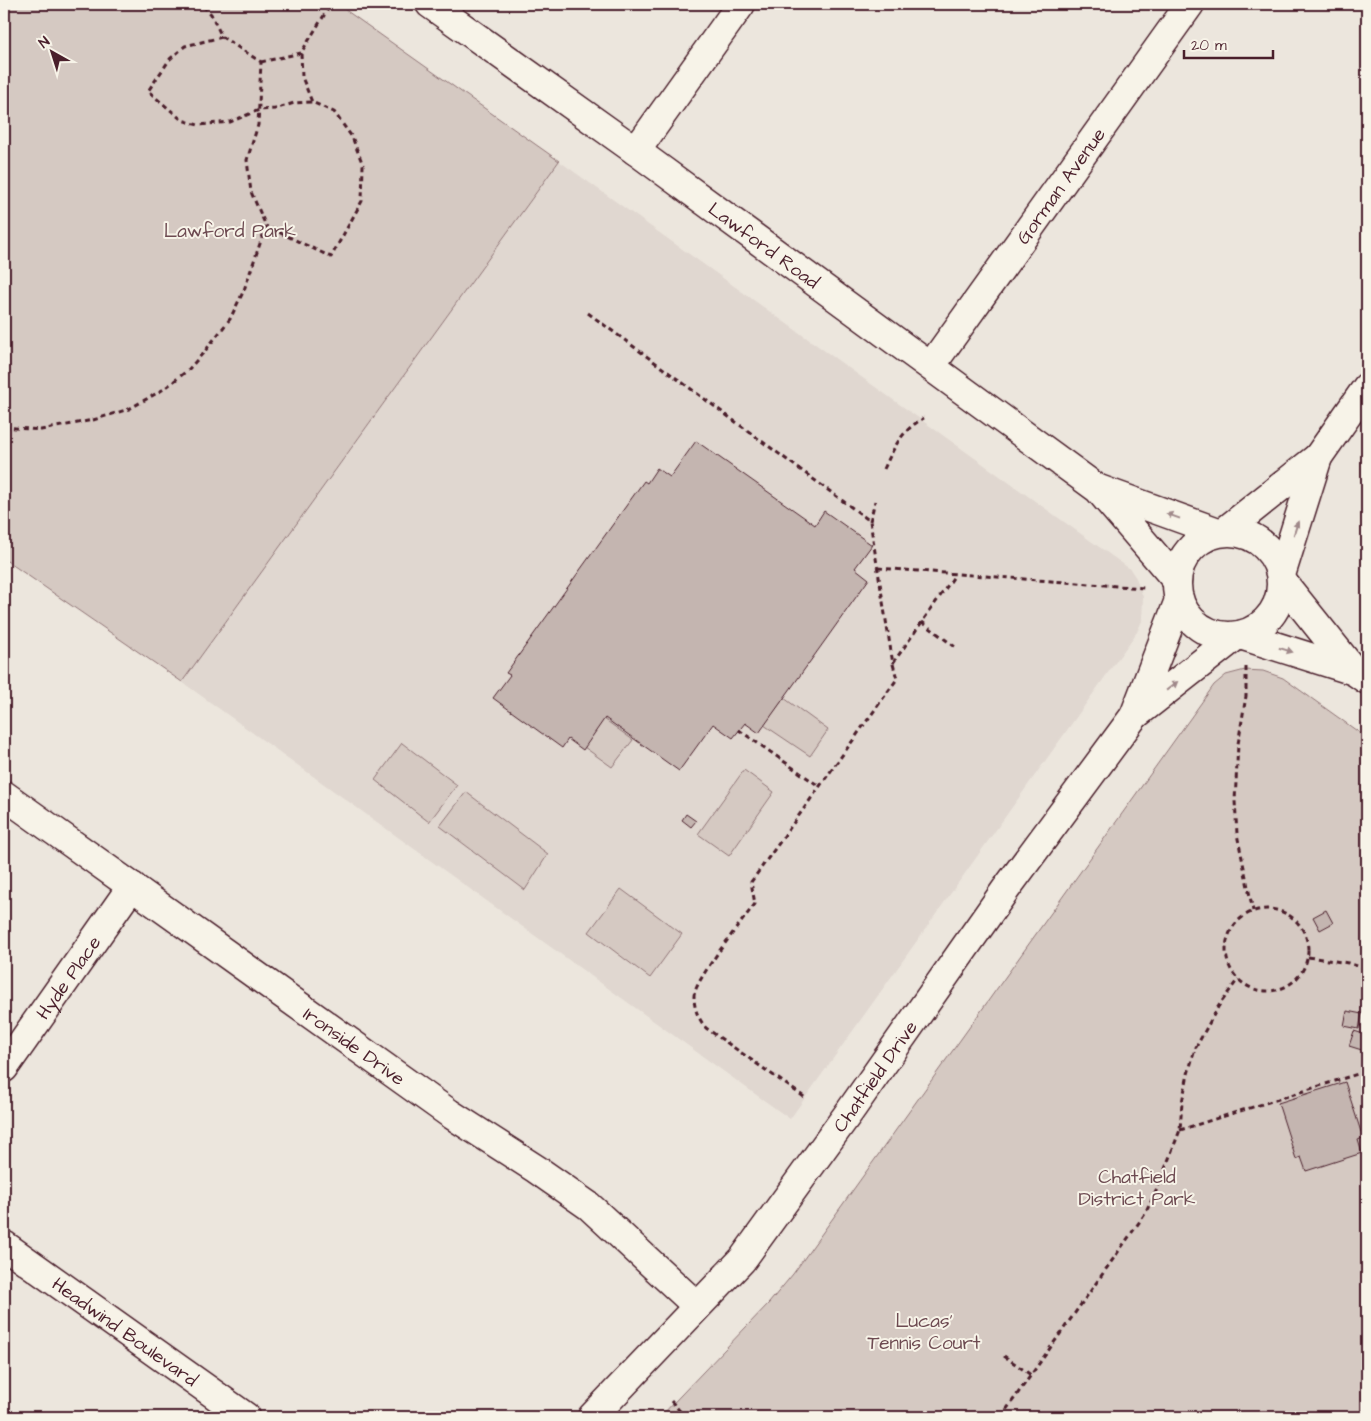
<svg xmlns="http://www.w3.org/2000/svg" width="1371" height="1421" font-family="'Architects Daughter',sans-serif">
<rect width="100%" height="100%" fill="#ece6dd"/>
<filter id="ink" filterUnits="userSpaceOnUse"><feTurbulence type="fractalNoise" baseFrequency=".02" numOctaves="2"/><feDisplacementMap in="SourceGraphic" scale="10" xChannelSelector="R" yChannelSelector="G"/><feConvolveMatrix kernelMatrix="1 2 1 2 8 2 1 2 1" color-interpolation-filters="sRGB"/></filter>
<g filter="url(#ink)">
<!-- built -->
<path fill="#e0d7d0" d="M559 161 1130 569 1136 578 1143 597 1142 621 1137 632 790 1119 182 682Z"/>
<!-- green -->
<g fill="#d5c9c2" stroke="#907476">
<path d="M4 4H337L559 161 182 682 4 559Z"/>
<path d="M1245 670 1263 671 1283 678 1367 738V1417H660L769 1303 793 1274 1214 685 1226 675Z"/>
<path d="M784 698 828 730 810 756 764 725Z"/>
<path d="M604 719 633 740 612 767 584 747Z"/>
<path d="M402 743 457 785 429 822 375 780Z"/>
<path d="M744 770 774 792 729 856 698 834Z"/>
<path d="M466 792 548 854 525 890 440 826Z"/>
<path d="M621 889 682 934 650 978 589 932Z"/>
</g>
<!-- building -->
<g fill="#c4b5b0" stroke="#4a1f2b">
<path d="M696 441 815 525 824 511 872 545 855 568 869 579 759 733 745 723 733 738 713 724 679 771 605 718 583 750 568 739 562 748 493 698 510 675 506 673 644 481 647 483 657 468 670 477Z"/>
<path d="M686 814 696 821 691 827 682 820Z"/>
<path d="M1326 910 1333 923 1320 930 1313 917Z"/>
<path d="M1347 1011 1362 1014 1359 1029 1344 1026Z"/>
<path d="M1354 1031 1367 1035V1043L1365 1051 1349 1046Z"/>
<path d="M1345 1082 1363 1138 1358 1140 1362 1153 1306 1171 1301 1157 1296 1159 1278 1103Z"/>
</g>
<g fill="none" stroke-linecap="round" stroke-linejoin="round">
<!-- minor casing -->
<g stroke="#4a1f2b" stroke-width="31">
<g id="minor">
<path d="M636 151 741 4"/>
<path id="s1" d="M931 366 1190 4"/>
<path d="M1134 716 1236 636"/>
<path id="s2" d="M4 795 449 1113 536 1169 589 1206 697 1306"/>
<path id="s3" d="M4 1068 132 886"/>
<path id="s4" d="M4 1245 246 1417"/>
<path id="s5" d="M592 1417 742 1260 850 1111 1006 889 1134 716 1179 600"/>
</g>
</g>
<!-- tertiary casing -->
<g stroke="#4a1f2b" stroke-width="31">
<g id="tertiary">
<path id="s6" d="M430 4 636 151 1098 489 1177 581"/>
<path d="M1099 489 1218 532"/>
<path d="M1225 531 1318 457 1367 387"/>
<circle cx="1229" cy="584" r="52"/>
<path d="M1281 575 1318 457"/>
<path d="M1282 581 1354 671 1367 680"/>
<path d="M1240 635 1354 671"/>
</g>
</g>
<!-- path -->
<g stroke="#4a1f2b" stroke-width="3" stroke-dasharray="5 4" stroke-linecap="butt">
<path d="M222 37 185 46 170 59 148 91 182 120 198 125 230 122 259 110 275 109 294 103 312 102 334 112 352 137 363 165 362 201 331 257 266 226"/>
<path d="M301 53 302 77 312 102"/>
<path d="M261 62 301 53 331 4"/>
<path d="M588 313 870 521 893 664 897 679 751 882 755 904C743 920 695 979 694 996 694 1009 698 1018 706 1028L807 1099"/>
<path d="M4 427 41 430 93 420 129 409 164 389 188 370 205 351 230 319 244 290 266 226 251 192 247 160 258 125 261 62 222 37 211 14 201 4"/>
<path d="M884 469C894 447 902 430 924 418"/>
<path d="M870 521 875 501"/>
<path d="M878 568 1144 588"/>
<path d="M922 622 958 649"/>
<path d="M893 663 955 575"/>
<path d="M1246 667V696L1238 744 1235 801 1237 834 1253 911"/>
<path d="M739 730 819 786"/>
<circle cx="1267" cy="950" r="41"/>
<path d="M1308 957 1348 963 1367 969"/>
<path d="M1180 1130 1367 1071"/>
<path d="M1004 1356 1031 1375 1145 1214 1158 1187 1180 1130 1182 1102 1188 1074 1195 1049 1218 1007 1238 979"/>
<path d="M671 1401 685 1417"/>
<path d="M1001 1417 1031 1375"/>
</g>
<!-- minor -->
<use href="#minor" stroke="#f7f3e8" stroke-width="28"/>
<!-- tertiary -->
<use href="#tertiary" stroke="#f7f3e8" stroke-width="28"/>
</g>
<!-- one-way arrows -->
<defs><path id="oneway-solid" d="M-6-.8H1V-3.2L6.5 0L1 3.2V.8H-6Z" transform="scale(1.25)"/></defs>
<g fill="#a0898a">
<use href="#oneway-solid" transform="translate(1173 516) rotate(-160)"/>
<use href="#oneway-solid" transform="translate(1296 528) rotate(-72)"/>
<use href="#oneway-solid" transform="translate(1286 650) rotate(17)"/>
<use href="#oneway-solid" transform="translate(1172 686) rotate(-38)"/>
</g>
</g>
<g text-anchor="middle" stroke-width="4" stroke-linejoin="round" paint-order="stroke">
<!-- street labels -->
<g font-size="19" fill="#4a1f2b" stroke="#f7f3e8">
<text dy="7" stroke="none"><textPath href="#s1" startOffset="222">Gorman Avenue</textPath></text>
<text dy="7" stroke="none"><textPath href="#s6" startOffset="412">Lawford Road</textPath></text>
<text dy="7" stroke="none"><textPath href="#s3" startOffset="111">Hyde Place</textPath></text>
<text dy="7" stroke="none"><textPath href="#s2" startOffset="431">Ironside Drive</textPath></text>
<text dy="7" stroke="none"><textPath href="#s5" startOffset="444">Chatfield Drive</textPath></text>
<text dy="7" stroke="none"><textPath href="#s4" startOffset="149">Headwind Boulevard</textPath></text>
</g>
<!-- park labels -->
<g font-size="19" fill="#6d4a51" stroke="#f7f3e8">
<text x="230" y="237">Lawford Park</text>
<text x="1137" y="1183">Chatfield<tspan x="1137" dy="22">District Park</tspan></text>
<text x="924" y="1327">Lucas'<tspan x="924" dy="22">Tennis Court</tspan></text>
</g>
</g>
<!-- margin -->
<rect width="1371" height="1421" fill="none" stroke="#f7f3e8" stroke-width="20"/>
<rect x="10" y="10" width="1351" height="1401" fill="none" stroke="#4a1f2b" stroke-width="2" filter="url(#ink)"/>
<!-- north arrow -->
<g transform="translate(52 52) rotate(321)" stroke="#f7f3e8" stroke-width="4" paint-order="stroke">
<path d="M0-4L9 19L0 12L-9 19Z" fill="#4a1f2b"/>
<text y="-8" font-size="14" font-weight="bold" text-anchor="middle" fill="#4a1f2b">N</text>
</g>
<!-- scale -->
<path d="M1184 50v8h89v-8" fill="none" stroke="#4a1f2b" stroke-width="2.5"/>
<text x="1191" y="50" font-size="15" fill="#4a1f2b" stroke="#f7f3e8" stroke-width="4" paint-order="stroke">20 m</text>
</svg>
